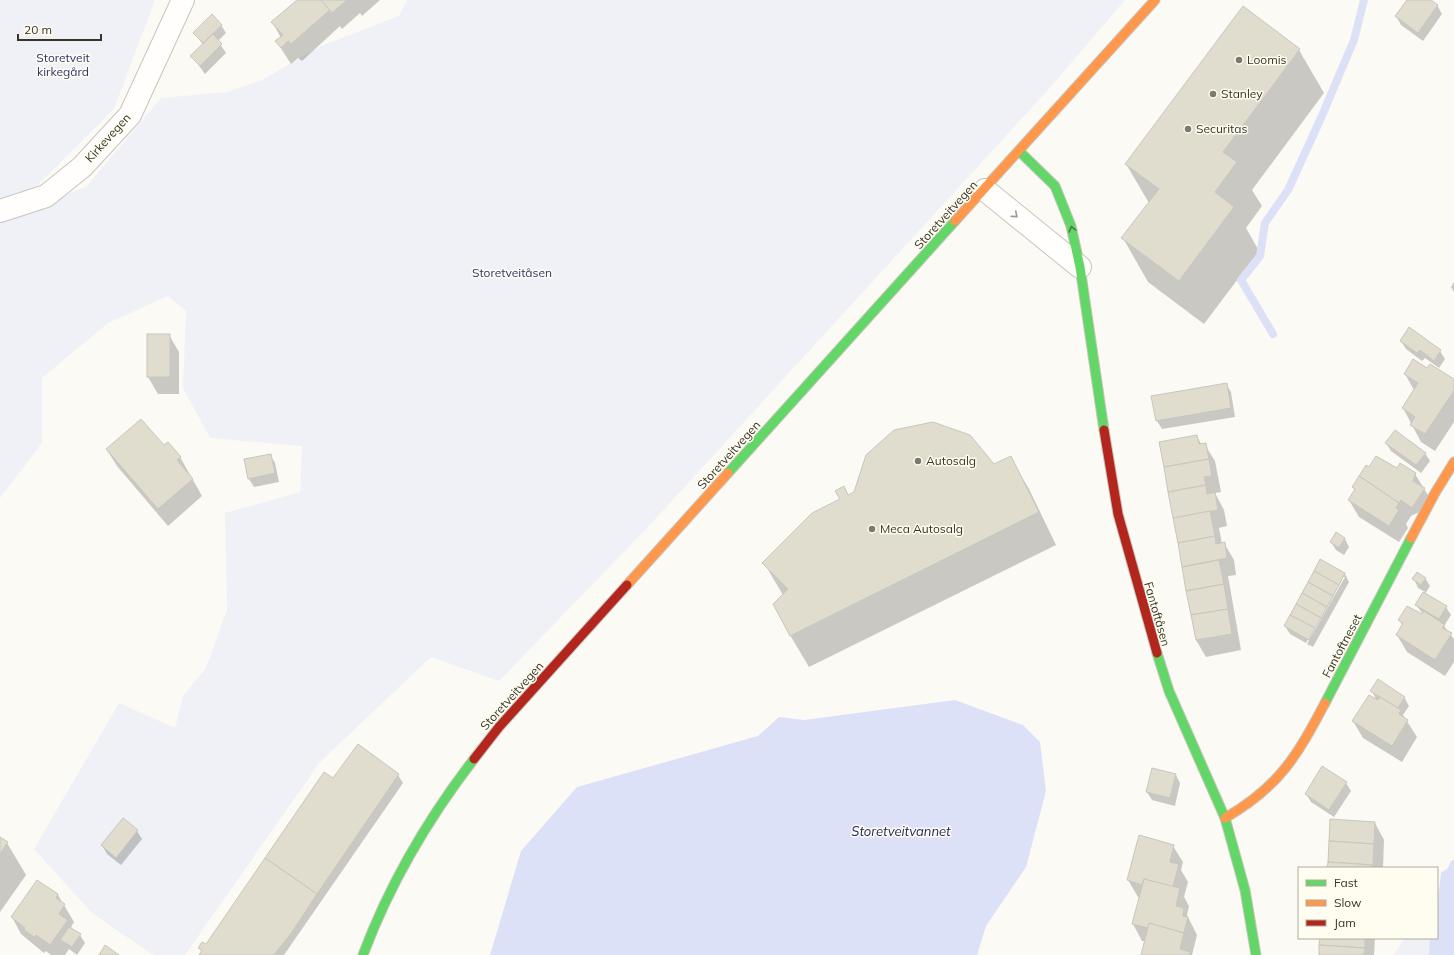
<svg xmlns="http://www.w3.org/2000/svg" width="1454" height="955" font-family="Mulish,sans-serif">
<rect width="100%" height="100%" fill="#fcfaf4"/>
<!-- green -->
<g fill="#eff1f6">
<path d="M0 0H155L114 109 36 187 0 202Z"/>
<path d="M407 0H1125L1047 91 647 528 499 681 431 657 320 762 185 955H153L92 913 34 849 119 703 175 728 183 696 206 668 227 610 225 513 300 492 302 446 210 438 183 388 186 311 168 296 108 323 42 378V443L0 498V217L86 187 161 98 228 92 262 80 321 46 399 16Z"/>
<path d="M1454 866V955H1394L1405 938H1437V891Z"/>
</g>
<!-- water -->
<g fill="#dce1f8">
<path d="M955 700 1023 725 1040 742 1046 791 1026 867 986 926 977 955H490L521 851 577 787 758 736 779 717 804 720Z"/>
<path d="M1454 860V955H1429L1430 938H1437V911L1441 873 1448 868 1451 861Z"/>
</g>
<!-- shadow -->
<g fill="#0003">
<path d="M298 0H380L362 16 360 13 342 29 340 26 302 61 298 58 291 64 277 42 281 38 273 23Z"/>
<path d="M1408 0H1430L1437 5 1442 14 1423 41 1401 25 1396 16Z"/>
<path d="M221 25 226 33 218 41 226 53 205 74 192 56 203 45 195 33Z"/>
<path d="M1299 50 1324 93 1252 190 1262 206 1246 228 1259 251 1204 324 1148 282 1123 238 1149 203 1126 164Z"/>
<path d="M1454 282V292L1451 287Z"/>
<path d="M1410 329 1440 351 1445 359 1439 368 1425 358 1422 361 1406 349 1401 341Z"/>
<path d="M148 335H169L179 352V394H158L148 377Z"/>
<path d="M1428 369 1454 380V422L1435 451 1421 442 1403 408 1414 390 1405 374Z"/>
<path d="M1226 384 1231 392 1235 417 1162 429 1157 421 1153 396Z"/>
<path d="M1197 437 1202 445H1205L1215 461 1221 492 1215 493 1224 510 1227 526 1219 528 1222 544 1224 543 1234 560 1236 575 1228 576 1241 650 1206 657 1196 640 1160 443Z"/>
<path d="M1386 443 1425 453 1430 461 1421 473 1391 451Z"/>
<path d="M164 447 180 457 202 496 168 526 117 466 107 450Z"/>
<path d="M270 455 275 463 279 482 254 487 249 479 245 460Z"/>
<path d="M1010 457 1029 489 1056 545 809 667 790 635 783 595 764 563 841 500 844 488 849 496 994 465Z"/>
<path d="M1369 468 1398 469 1415 474 1434 505 1411 516 1406 524 1408 528 1399 542 1359 517 1349 500 1355 491 1353 487Z"/>
<path d="M1336 534 1345 539 1349 547 1344 555 1336 550 1331 542Z"/>
<path d="M1321 561 1345 574 1349 582 1313 647 1307 644 1345 577H1342L1306 643 1290 634 1285 626Z"/>
<path d="M1425 578 1430 586 1425 594 1446 607 1451 615 1444 626 1454 639V662L1445 676 1407 652 1397 635 1403 626 1399 620 1423 614 1416 605 1425 592 1418 588 1414 579Z"/>
<path d="M1372 691 1404 697 1409 706 1403 715 1417 737 1402 762 1363 738 1353 721 1377 701Z"/>
<path d="M398 775 403 783 284 955H200L202 952 199 948 206 945 333 780Z"/>
<path d="M1176 775 1180 783 1175 806 1152 800 1147 792Z"/>
<path d="M1346 783 1351 791 1334 817 1311 802 1306 794Z"/>
<path d="M1375 823 1384 840 1383 868H1328Z"/>
<path d="M137 831 142 839 121 865 107 854 102 845Z"/>
<path d="M0 838 7 843 26 875 0 912Z"/>
<path d="M1173 846 1183 862 1181 870 1188 882 1184 897 1189 906 1187 915 1197 935 1192 955H1142L1145 941H1142L1133 924 1140 898 1138 897 1128 880Z"/>
<path d="M37 881 58 895 74 922 71 927 80 935 85 943 77 955 69 949 65 955H51L46 951 44 953 21 934 12 917Z"/>
<path d="M1321 938H1375L1374 955H1320Z"/>
</g>
<g fill="none" stroke-linecap="round" stroke-linejoin="round">
<!-- stream -->
<path stroke="#dce1f8" stroke-width="8" d="M1273 334 1241 280 1260 256 1265 223 1288 190 1321 118 1354 40 1364 0"/>
</g>
<!-- building -->
<g fill="#e0dcce" stroke="#c8c6be">
<path d="M297 0H321L330 10 291 44 288 41 281 48 275 41 283 35 271 22Z"/>
<path d="M321 0H347L332 13Z"/>
<path d="M1407 0H1431L1438 5 1418 33 1395 16Z"/>
<path d="M1243 6 1300 49 1223 152 1237 162 1215 192 1234 207 1179 281 1121 238 1159 189 1125 164Z"/>
<path d="M212 14 222 25 203 43 193 33Z"/>
<path d="M213 34 222 44 200 66 190 56Z"/>
<path d="M1409 327 1441 350 1434 361 1420 350 1417 353 1400 341Z"/>
<rect x="147" y="334" width="23" height="43"/>
<path d="M1413 359 1427 368 1430 364 1454 379V391L1425 434 1410 425 1415 417 1402 408 1418 383 1404 374Z"/>
<path d="M1227 383 1231 408 1156 421 1151 396Z"/>
<path d="M141 419 164 445 168 442 181 457 177 460 193 479 158 509 106 449Z"/>
<path d="M933 422 970 435 994 464 1011 456 1039 512 790 636 773 604 788 589 762 563 812 513 840 499 835 491 844 486 848 495 854 492 866 455 894 430Z"/>
<path d="M1395 430 1426 453 1416 465 1385 443Z"/>
<path d="M1197 435 1199 444 1206 443 1209 459 1164 467 1159 442Z"/>
<path d="M271 454 275 473 248 479 244 459Z"/>
<path d="M1376 456 1397 468 1400 463 1416 473 1413 481 1425 488 1412 508 1401 500 1399 503 1359 476 1366 465 1369 467Z"/>
<path d="M1209 459 1212 476 1204 477 1206 485 1168 492 1164 467Z"/>
<path d="M1359 476 1399 503 1396 508 1399 510 1389 526 1348 500 1355 489 1352 487Z"/>
<path d="M1206 485 1207 494 1215 492 1218 510 1173 518 1168 492Z"/>
<path d="M1210 511 1215 536 1178 543 1173 518Z"/>
<path d="M1336 532 1345 538 1339 548 1330 542Z"/>
<path d="M1215 536 1216 544 1225 542 1227 558 1182 567 1178 543Z"/>
<path d="M1320 559 1345 573 1339 585 1314 571Z"/>
<path d="M1219 560 1224 584 1186 591 1182 567Z"/>
<path d="M1314 571 1339 585 1333 596 1308 582Z"/>
<path d="M1417 572 1426 578 1421 585 1412 579Z"/>
<path d="M1308 582 1333 596 1327 607 1302 593Z"/>
<path d="M1224 584 1228 609 1191 615 1186 591Z"/>
<path d="M1423 592 1447 606 1439 619 1415 605Z"/>
<path d="M1302 593 1327 607 1321 618 1296 604Z"/>
<path d="M1296 604 1321 618 1315 628 1290 615Z"/>
<path d="M1407 606 1422 614 1424 611 1445 625 1442 628 1452 633 1435 660 1396 635 1403 623 1398 620Z"/>
<path d="M1228 609 1232 634 1196 640 1191 615Z"/>
<path d="M1290 615 1315 628 1309 640 1284 626Z"/>
<path d="M1378 679 1405 697 1398 708 1370 691Z"/>
<path d="M1369 695 1378 700 1380 697 1401 710 1399 714 1408 720 1392 746 1352 721Z"/>
<path d="M358 744 399 774 317 894 265 858 324 772 333 778Z"/>
<path d="M1322 766 1347 782 1329 810 1305 794Z"/>
<path d="M1152 768 1176 774 1170 798 1146 792Z"/>
<path d="M123 818 138 830 116 858 101 845Z"/>
<path d="M1330 819 1375 822 1374 844 1329 841Z"/>
<path d="M1139 835 1174 845 1170 862 1179 864 1173 887 1144 879 1142 885 1127 880Z"/>
<path d="M0 837 8 842 0 854Z"/>
<path d="M1329 841 1374 844 1373 865 1328 862Z"/>
<path d="M265 858 317 894 292 932 274 955H199L202 950 198 948 202 942 206 944Z"/>
<path d="M1328 862 1373 865 1372 868H1327Z"/>
<path d="M1144 879 1180 888 1176 906 1184 908 1183 916 1188 917 1184 933 1149 923 1148 928 1132 924Z"/>
<path d="M37 880 58 894 56 898 65 904 59 914 68 920 50 945 36 935 34 937 24 930 25 928 11 917Z"/>
<path d="M1149 923 1184 933 1180 949 1190 952 1189 955H1141Z"/>
<path d="M69 927 81 934 72 947 60 940Z"/>
<path d="M1320 938H1365V948L1319 945Z"/>
<path d="M105 945 119 955H99Z"/>
<path d="M1319 945 1365 948 1364 955H1319Z"/>
</g>
<g fill="none" stroke-linecap="round" stroke-linejoin="round">
<!-- street casing -->
<g stroke="#c7c5bc" stroke-width="24">
<g id="street">
<path d="M985 190 1080 267"/>
<path d="M0 211 46 196 82 167 130 115 183 0"/>
</g>
</g>
<!-- fast casing -->
<g stroke="#c7c5bc" stroke-width="11">
<g id="fast">
<path d="M1019 151 1055 186 1071 226 1080 267 1104 430"/>
<path d="M728 473 955 221"/>
<path d="M1157 653 1169 691 1225 818 1245 890 1256 955"/>
<path d="M1325 703 1411 538"/>
<path d="M363 955C390 883 427 820 474 759"/>
</g>
</g>
<!-- slow casing -->
<g stroke="#c7c5bc" stroke-width="11">
<g id="slow">
<path d="M955 221 1155 0"/>
<path d="M1411 538 1435 493 1454 462"/>
<path d="M627 585 728 473"/>
<path d="M1225 818C1279 787 1297 756 1325 703"/>
</g>
</g>
<!-- jam casing -->
<g stroke="#c7c5bc" stroke-width="11">
<g id="jam">
<path d="M1104 430 1118 514 1157 653"/>
<path d="M474 759 499 727 627 585"/>
</g>
</g>
<!-- street -->
<use href="#street" stroke="#fffefd" stroke-width="22"/>
<!-- fast -->
<use href="#fast" stroke="#63d668" stroke-width="9"/>
<!-- slow -->
<use href="#slow" stroke="#ff974d" stroke-width="9"/>
<!-- jam -->
<use href="#jam" stroke="#b3261e" stroke-width="9"/>
</g>
<!-- one-way arrows -->
<defs><path id="oneway-chevron" d="M-2-3.5L2.5 0L-2 3.5" fill="none" stroke-width="1.6" stroke-linecap="round" stroke-linejoin="round"/></defs>
<use stroke="#9b9a93" href="#oneway-chevron" transform="translate(1015 215) rotate(40)"/>
<use stroke="#4b7d45" href="#oneway-chevron" transform="translate(1072 229) rotate(-105)"/>
<!-- markers -->
<g fill="#7c7a70" stroke="#fffcf0" stroke-width="1.5">
<circle cx="1239" cy="60" r="4"/>
<circle cx="1213" cy="94" r="4"/>
<circle cx="1188" cy="129" r="4"/>
<circle cx="918" cy="461" r="4"/>
<circle cx="872" cy="529" r="4"/>
</g>
<g text-anchor="middle" stroke-width="3" stroke-linejoin="round" paint-order="stroke">
<!-- park labels -->
<g font-size="12" fill="#2e3476" stroke="#fffcf0">
<text x="63" y="62">Storetveit<tspan x="63" dy="14">kirkegård</tspan></text>
<text x="512" y="277">Storetveitåsen</text>
</g>
<!-- poi labels -->
<g font-size="12" fill="#373529" stroke="#fffcf0" text-anchor="start">
<text x="1247" y="64">Loomis</text>
<text x="1221" y="98">Stanley</text>
<text x="1196" y="133">Securitas</text>
<text x="926" y="465">Autosalg</text>
<text x="880" y="533">Meca Autosalg</text>
</g>
<!-- street labels -->
<g font-size="12" fill="#373529" stroke="#fffcf0">
<text transform="translate(108 138) rotate(-48)" y="4">Kirkevegen</text>
<text transform="translate(946 215) rotate(-48)" y="4">Storetveitvegen</text>
<text transform="translate(729 455) rotate(-48)" y="4">Storetveitvegen</text>
<text transform="translate(1157 614) rotate(74)" y="4">Fantoftåsen</text>
<text transform="translate(1342 646) rotate(-62)" y="4">Fantoftneset</text>
<text transform="translate(512 696) rotate(-48)" y="4">Storetveitvegen</text>
</g>
<!-- water labels -->
<g font-size="13" font-style="italic" fill="#202363" stroke="#fffcf0">
<text x="901" y="836">Storetveitvannet</text>
</g>
</g>
<!-- legend -->
<rect x="1298" y="867" width="140" height="72" fill="#fffcf0" stroke="#afaca0"/>
<rect x="1306" y="880" width="20" height="6" fill="#63d668" stroke="#afaca0"/>
<text x="1334" y="887" font-size="12" fill="#373529">Fast</text>
<rect x="1306" y="900" width="20" height="6" fill="#ff974d" stroke="#afaca0"/>
<text x="1334" y="907" font-size="12" fill="#373529">Slow</text>
<rect x="1306" y="920" width="20" height="6" fill="#b3261e" stroke="#afaca0"/>
<text x="1334" y="927" font-size="12" fill="#373529">Jam</text>
<!-- scale -->
<path d="M18 34v6h83v-6" fill="none" stroke="#373529" stroke-width="2"/>
<text x="24" y="34" font-size="12" fill="#373529" stroke="#fffcf0" stroke-width="3" paint-order="stroke">20 m</text>
</svg>
